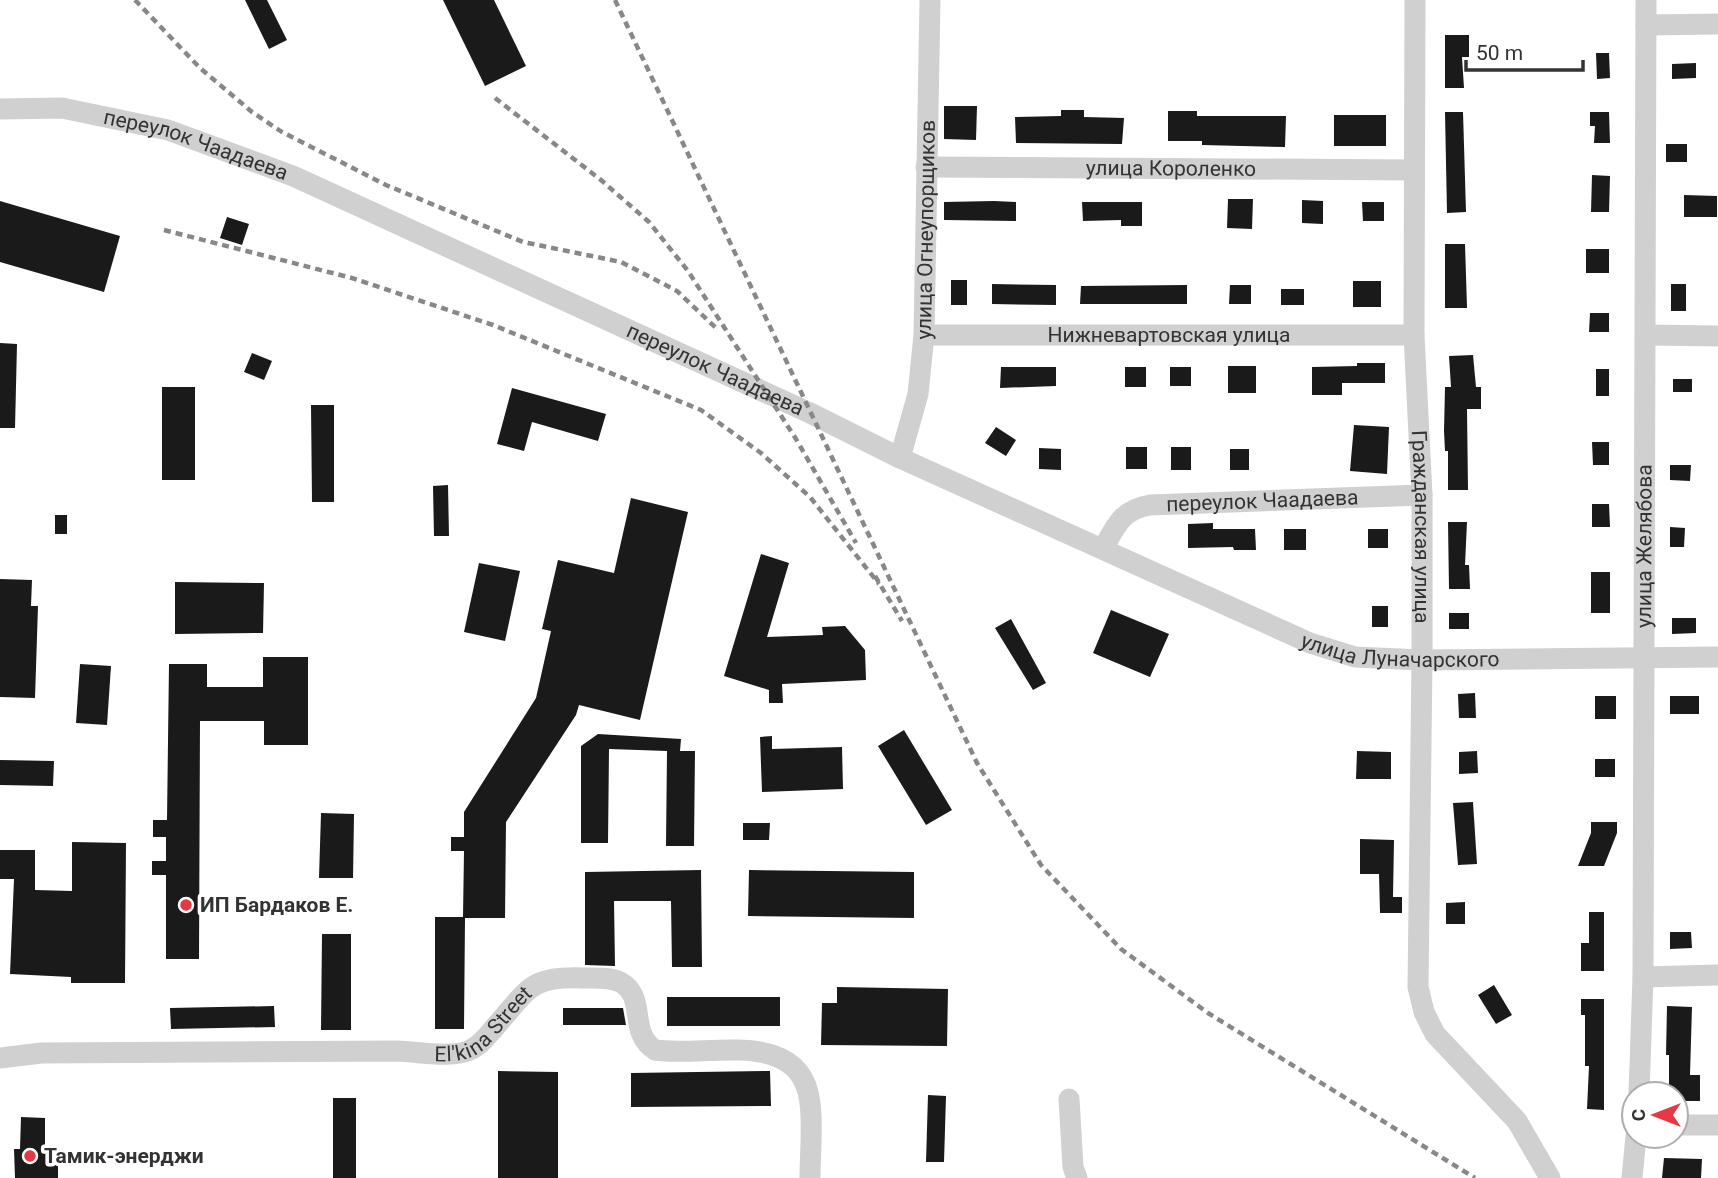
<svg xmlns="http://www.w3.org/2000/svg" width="1718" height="1178" font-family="Roboto,sans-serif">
<rect width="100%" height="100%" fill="#fff"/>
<!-- building -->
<g fill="#1a1a1a">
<path d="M245 0H267L287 40 269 49Z"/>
<path d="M443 0H494L526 66 485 86Z"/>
<path d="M1445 35H1469V57H1462L1464 88H1445Z"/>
<path d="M1596 53H1609L1610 78 1597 79Z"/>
<path d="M1696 63V78L1672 79V64Z"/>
<path d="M944 106H977L976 140 944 139Z"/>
<path d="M1061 110H1084V117L1124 118 1122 144 1016 143 1015 117 1061 116Z"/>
<path d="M1168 111H1197V116H1286L1285 147 1202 145V141H1168Z"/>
<path d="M1445 112H1463L1466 212 1447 213Z"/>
<path d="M1590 112H1609L1610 143H1594L1595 126H1590Z"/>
<rect x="1334" y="115" width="52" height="31"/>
<rect x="1666" y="144" width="21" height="18"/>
<path d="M1592 175 1610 176 1609 212H1591Z"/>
<path d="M1684 195 1717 196V217H1684Z"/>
<path d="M1228 199H1253L1252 229 1227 228Z"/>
<path d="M1302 200 1323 201V224L1302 223Z"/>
<path d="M0 201 120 236 104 292 0 262Z"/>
<path d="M994 201 1016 202V221L944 220V202Z"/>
<path d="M1082 202H1142V226H1121V220L1083 221Z"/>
<path d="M1362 202H1384V221H1363Z"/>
<path d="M227 217 249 224 242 245 220 238Z"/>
<path d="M1445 244H1465L1467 308H1445Z"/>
<rect x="1586" y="249" width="23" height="24"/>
<rect x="951" y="280" width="16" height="25"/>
<rect x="1353" y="281" width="28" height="26"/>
<path d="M992 284 1056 285V305L992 304Z"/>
<rect x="1671" y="284" width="15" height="27"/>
<path d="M1187 285V304H1080L1081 286Z"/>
<path d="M1230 285H1251V304H1229Z"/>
<rect x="1281" y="289" width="23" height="16"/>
<path d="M1590 313H1609V332H1589Z"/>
<path d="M0 343 17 344 15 428H0Z"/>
<path d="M252 353 272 361 264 380 244 372Z"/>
<path d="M1473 355 1476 387H1481V409H1467L1468 490H1448V451H1445L1444 431 1445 387H1451L1449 356Z"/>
<path d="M1357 363H1385V383H1342V395H1312V367L1357 366Z"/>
<rect x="1228" y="366" width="28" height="27"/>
<path d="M1001 367H1056V386L1000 388Z"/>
<rect x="1125" y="367" width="21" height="20"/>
<rect x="1170" y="367" width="21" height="19"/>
<rect x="1596" y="369" width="13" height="27"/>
<rect x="1673" y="379" width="19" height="13"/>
<rect x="162" y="387" width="33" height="93"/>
<path d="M512 388 606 414 598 441 532 422 524 451 497 444Z"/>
<path d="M311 405H334V502H312Z"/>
<path d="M1354 425 1389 427 1387 474 1350 471Z"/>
<path d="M996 427 1016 440 1006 456 985 443Z"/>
<path d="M1592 442H1609V465H1593Z"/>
<rect x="1126" y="447" width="21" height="22"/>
<rect x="1171" y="447" width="20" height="23"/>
<path d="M1039 448 1061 449V470L1039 469Z"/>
<rect x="1230" y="449" width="19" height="21"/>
<path d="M1670 465H1691L1690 481 1670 480Z"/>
<path d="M448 485 449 536H434L433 486Z"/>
<path d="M631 498 688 512 640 720 579 705 576 715 506 822 505 918H465L464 1029H435V917H463L464 851H451V837H464V812L536 698 551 631 542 629 558 560 614 573Z"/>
<path d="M1592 504H1609L1610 527H1592Z"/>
<rect x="55" y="515" width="12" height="19"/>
<path d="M1448 522H1467L1465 565H1469L1470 589H1449Z"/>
<path d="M1213 523V529H1255L1256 550H1234L1233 547 1188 548V524Z"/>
<path d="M1670 527 1685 528 1684 547H1670Z"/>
<rect x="1284" y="529" width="22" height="21"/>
<rect x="1368" y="529" width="20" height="19"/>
<path d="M761 554 789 563 767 637 823 635 822 627 845 626 865 650 866 680 782 684 783 703H769V690L724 676Z"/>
<path d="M479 563 520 571 505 641 464 632Z"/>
<rect x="1591" y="572" width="19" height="41"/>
<path d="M0 579 32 580 31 606H38L35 698 0 697Z"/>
<path d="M175 582 264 583 263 633 175 634Z"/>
<rect x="1372" y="606" width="16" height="21"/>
<path d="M1111 610 1169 634 1150 677 1093 653Z"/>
<rect x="1449" y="613" width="20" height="16"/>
<path d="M1672 618H1696V633L1672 634Z"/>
<path d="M1011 619 1046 683 1033 690 995 628Z"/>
<path d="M263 657H308V745H264V721H200L199 959H166V875H152V861H166V837H153V820H167L169 664H207V687H263Z"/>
<path d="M80 664 111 666 107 725 76 723Z"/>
<path d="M1475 693 1476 718H1459L1458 694Z"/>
<rect x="1595" y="696" width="21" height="23"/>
<rect x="1670" y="696" width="29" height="18"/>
<path d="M904 730 952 810 926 825 878 746Z"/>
<path d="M598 734 681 739 680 751H695L694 846H666L667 751 609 749 608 843H581V746Z"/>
<path d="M772 736V749L842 747 843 789 762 792 760 737Z"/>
<path d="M1357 751 1391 752V779H1356Z"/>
<path d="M1477 751 1478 773 1459 774V752Z"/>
<rect x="1595" y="759" width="20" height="18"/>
<path d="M0 760 54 761 53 786 0 785Z"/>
<path d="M1473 802 1477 864 1458 865 1453 803Z"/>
<path d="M321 813 354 814 353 878H319Z"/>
<path d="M1591 822H1617V833L1604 866H1578L1591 833Z"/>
<path d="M743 823H770L769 840H743Z"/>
<path d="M1360 839 1394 840 1393 897H1402V913H1380L1379 874H1360Z"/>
<path d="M72 842 126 843 125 983H71V977L10 974 14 879H0V850H35V890L72 891Z"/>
<path d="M701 870 702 967H672L671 901H614L615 966 585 965V872Z"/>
<path d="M749 870 914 872V918L748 916Z"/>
<path d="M1465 902V924H1446V903Z"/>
<path d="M1589 912H1604V971H1581V943H1589Z"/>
<path d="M1670 932H1691L1692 948 1670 949Z"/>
<path d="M322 934H351V1030H321Z"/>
<path d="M1494 985 1512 1015 1496 1024 1478 995Z"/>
<path d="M837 987 948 989 947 1046 821 1045 822 1003H837Z"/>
<rect x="667" y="997" width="113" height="29"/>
<path d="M1581 999H1604V1110L1587 1109 1589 1066H1585V1015H1581Z"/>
<path d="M274 1006 275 1027 171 1029 170 1008Z"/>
<path d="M1667 1006 1692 1007 1690 1075H1700V1101H1676V1094H1669V1055H1666Z"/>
<path d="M563 1008H623L626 1025H563Z"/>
<path d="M498 1071 558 1072V1178H498Z"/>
<path d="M770 1071 771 1106 631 1107V1073Z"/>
<path d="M928 1095 946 1096 944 1162H926Z"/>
<rect x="333" y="1098" width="23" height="80"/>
<path d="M21 1117 45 1118V1148H58V1178H15L14 1149H20Z"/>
<path d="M1664 1158 1702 1159 1701 1178H1662Z"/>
</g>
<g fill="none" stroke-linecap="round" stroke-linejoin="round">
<!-- minor -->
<g stroke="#d0d0d0" stroke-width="21">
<path id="s1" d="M1415 0 1414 335 1422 495V660L1418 987 1424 1012 1435 1034 1517 1121 1550 1178"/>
<path d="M1646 25 1718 24"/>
<path id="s2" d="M0 109 62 108 168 130 293 176 810 413 900 458 1310 643 1355 657 1422 660 1718 657"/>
<path id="s3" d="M926 167 1414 170"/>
<path id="s4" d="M924 335H1414"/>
<path d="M1646 335 1718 336"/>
<path id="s5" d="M900 458 918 394 924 335 930 0"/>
<path id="s6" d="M1103 549C1116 526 1121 510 1150 505L1422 495"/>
<path d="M1643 977 1718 975"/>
<path id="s7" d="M0 1058 41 1053 398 1051C418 1052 455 1059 472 1049 482 1044 488 1035 495 1027 529 989 529 976 583 978 595 978 610 977 620 982 648 997 627 1032 655 1050 707 1058 801 1026 810 1103 813 1127 810 1153 810 1178"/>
<path id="s8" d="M1639 1094 1643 977 1646 0"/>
<path d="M1069 1099 1073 1167 1077 1178"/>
<path d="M1676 1125H1718"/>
<path d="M1632 1178 1636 1136"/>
</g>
<!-- rail -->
<g stroke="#888" stroke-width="4.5" stroke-dasharray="7 5" stroke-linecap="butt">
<path d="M135 0 200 68 252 112 282 132 386 185 523 242 621 262 677 291 717 329"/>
<path d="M615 0 977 763 1041 865 1121 949 1208 1013 1475 1178"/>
<path d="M495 98 601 180 649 222 688 271 796 439 856 543"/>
<path d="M164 230 352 278 493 325 701 410 761 453 810 497 879 584"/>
<path d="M875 576 902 621"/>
</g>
</g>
<!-- markers -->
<g fill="#e63946" stroke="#fff" stroke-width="2.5">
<circle cx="186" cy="905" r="7"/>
<circle cx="30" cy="1156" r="7"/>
</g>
<g text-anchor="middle" stroke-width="7" stroke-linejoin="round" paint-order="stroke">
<!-- street labels -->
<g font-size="21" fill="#333" stroke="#fff">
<text dy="7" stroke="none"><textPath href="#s2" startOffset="201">переулок Чаадаева</textPath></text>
<text dy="7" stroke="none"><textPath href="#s3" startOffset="245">улица Короленко</textPath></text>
<text dy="7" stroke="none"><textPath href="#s5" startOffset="231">улица Огнеупорщиков</textPath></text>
<text dy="7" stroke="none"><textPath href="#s4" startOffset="245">Нижневартовская улица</textPath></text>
<text dy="7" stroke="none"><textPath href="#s2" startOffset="768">переулок Чаадаева</textPath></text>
<text dy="7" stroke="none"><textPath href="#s6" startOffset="180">переулок Чаадаева</textPath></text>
<text dy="7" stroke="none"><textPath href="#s1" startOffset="527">Гражданская улица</textPath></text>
<text dy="7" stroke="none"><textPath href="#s8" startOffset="548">улица Желябова</textPath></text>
<text dy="7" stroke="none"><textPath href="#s2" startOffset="1514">улица Луначарского</textPath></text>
<text dy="7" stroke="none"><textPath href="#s7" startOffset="495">El'kina Street</textPath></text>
</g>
<!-- poi labels -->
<g font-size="21" font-weight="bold" fill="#333" stroke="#fff" text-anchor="start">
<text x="200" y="912">ИП Бардаков Е.</text>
<text x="44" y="1163">Тамик-энерджи</text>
</g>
</g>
<!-- north arrow -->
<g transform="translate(1655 1115) rotate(270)"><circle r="33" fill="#ffffff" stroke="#adadad" stroke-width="2"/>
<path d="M0-5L12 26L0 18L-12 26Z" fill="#e63946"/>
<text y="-10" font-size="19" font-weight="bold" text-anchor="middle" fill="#333333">С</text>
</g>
<!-- scale -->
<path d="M1466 60v10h117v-10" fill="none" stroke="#333333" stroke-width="3.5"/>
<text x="1476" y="60" font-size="21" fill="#333333" stroke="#ffffff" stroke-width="5" paint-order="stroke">50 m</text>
</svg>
